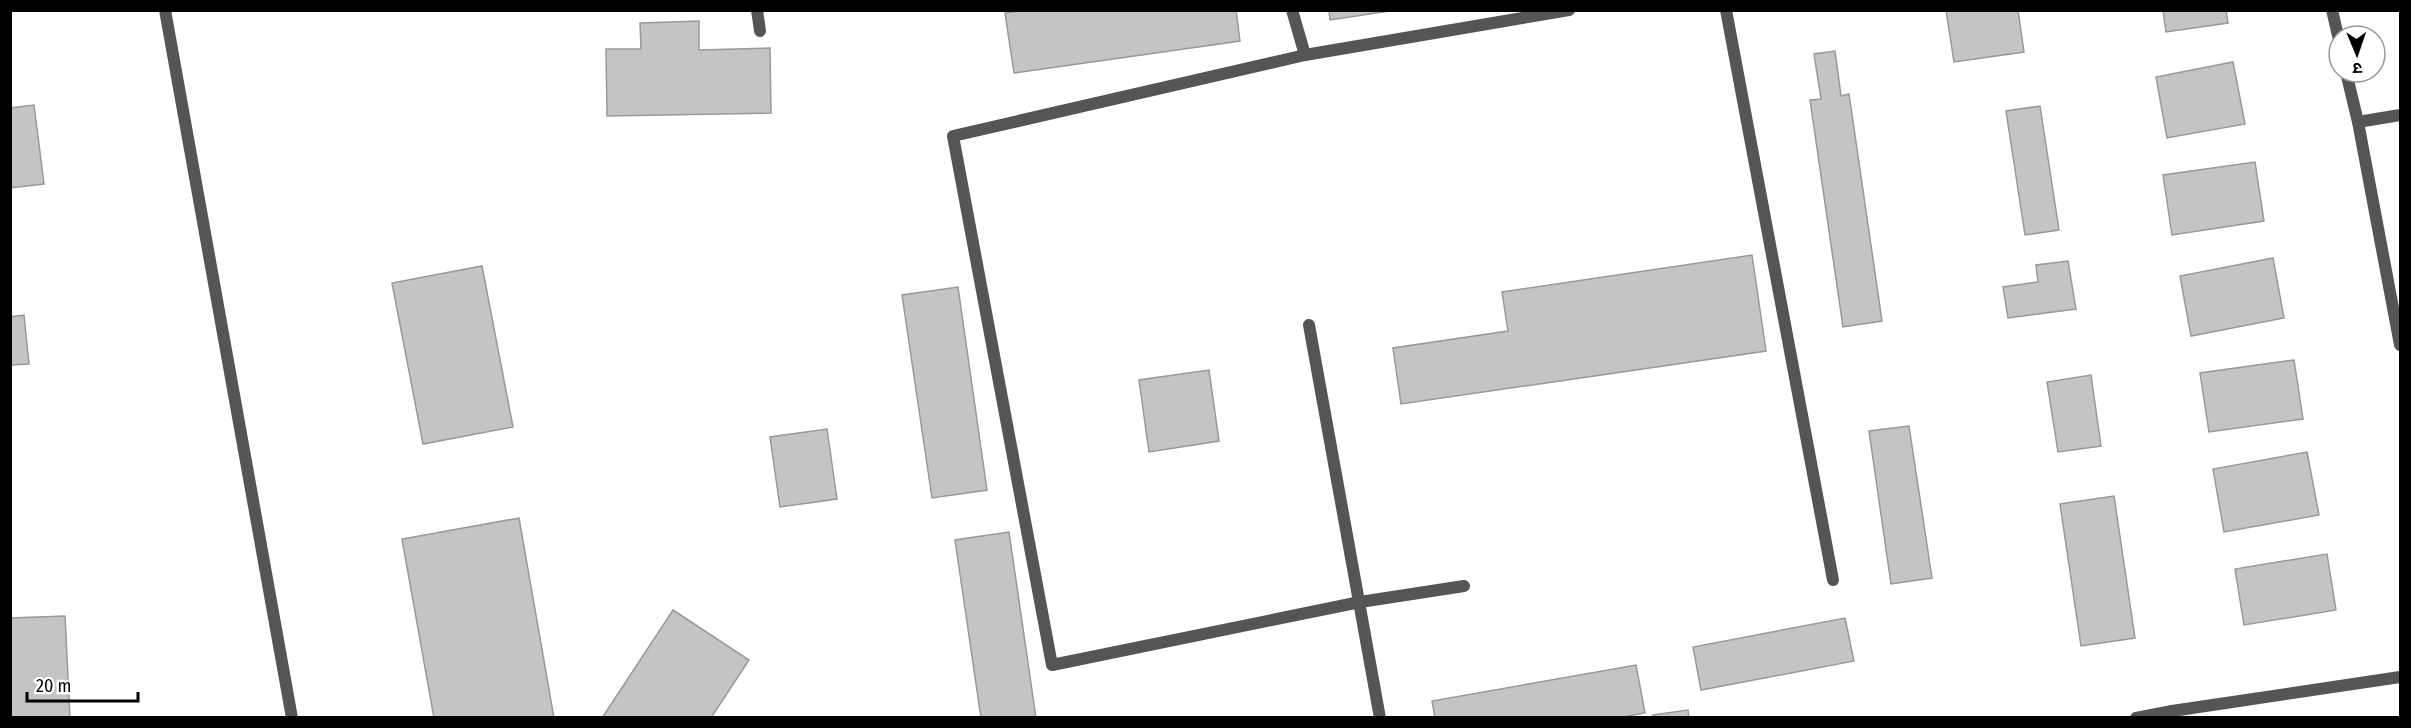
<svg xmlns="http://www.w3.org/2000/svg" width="2411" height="728" font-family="'Fira Sans Condensed','Noto Sans Devanagari',sans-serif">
<rect width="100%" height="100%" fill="#fff"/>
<!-- building -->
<g fill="#c4c4c4" stroke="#999" stroke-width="1.5">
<path d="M1024 10H1236L1240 41 1014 73 1005 13Z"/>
<path d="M1329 10H1397L1330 20Z"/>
<path d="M1946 10H2018L2024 52 1954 62Z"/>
<path d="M2163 10H2226L2228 23 2166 32Z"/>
<path d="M699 21V50L770 48 771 113 607 116 606 49H641L640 23Z"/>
<path d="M1835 51 1841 96 1849 94 1882 321 1843 327 1810 100 1821 99 1814 54Z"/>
<path d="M2233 62 2245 124 2167 138 2156 77Z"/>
<path d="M34 105 44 184 10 188V108Z"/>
<path d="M2040 106 2059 230 2025 235 2006 111Z"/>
<path d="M2255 162 2264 221 2172 235 2163 175Z"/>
<path d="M1752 255 1766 351 1401 404 1393 348 1508 331 1502 292Z"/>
<path d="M2273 258 2284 318 2191 336 2180 276Z"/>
<path d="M2068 261 2076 309 2008 318 2003 287 2038 282 2036 265Z"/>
<path d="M482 266 513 427 423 444 392 283Z"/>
<path d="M958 287 987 490 932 498 902 295Z"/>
<path d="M24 315 29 364 10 365V317Z"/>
<path d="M2294 360 2303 419 2209 432 2200 373Z"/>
<path d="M1209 370 1219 441 1149 452 1139 380Z"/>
<path d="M2091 375 2101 446 2058 452 2047 382Z"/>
<path d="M1909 426 1932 578 1891 584 1869 431Z"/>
<path d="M827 429 837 499 780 507 770 437Z"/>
<path d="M2307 452 2319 515 2224 532 2213 469Z"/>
<path d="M2114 496 2135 638 2081 646 2060 504Z"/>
<path d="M519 518 554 718H434L402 539Z"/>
<path d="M1009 532 1036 718H981L955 540Z"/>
<path d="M2327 554 2336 610 2244 625 2235 569Z"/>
<path d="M673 610 749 660 711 718H602Z"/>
<path d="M65 616 70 718H10V618Z"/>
<path d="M1845 618 1854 661 1701 690 1693 647Z"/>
<path d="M1636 665 1645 713 1618 718H1435L1432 701Z"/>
<path d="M1688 710 1689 718H1653V715Z"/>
</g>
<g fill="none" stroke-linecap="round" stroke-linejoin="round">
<!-- service -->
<path stroke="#555" stroke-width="12" d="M757 10 760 31"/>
<!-- minor -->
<g stroke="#555" stroke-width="12">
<path d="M165 10 292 718"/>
<path d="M1292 10 1305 55"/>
<path d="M1726 10 1833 580"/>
<path d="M2332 10 2339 40"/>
<path d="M2346 72 2358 122 2400 345"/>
<path d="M2358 122 2400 115"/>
<path d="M1309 325 1380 718"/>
<path d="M1464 586 1360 602 1052 665 953 136 1305 55 1569 10"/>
<path d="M2172 718V711L2400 677"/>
</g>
<!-- tertiary -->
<path stroke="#555" stroke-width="12" d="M2136 718 2172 711"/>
</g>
<!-- border -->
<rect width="2411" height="728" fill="none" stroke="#000000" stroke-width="24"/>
<!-- north arrow -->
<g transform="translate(2357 54) rotate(178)"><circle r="28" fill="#ffffff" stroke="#999999" stroke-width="1.5"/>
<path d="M0-4.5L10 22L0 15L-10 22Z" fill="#000000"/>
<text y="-9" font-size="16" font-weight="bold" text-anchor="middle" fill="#000000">उ</text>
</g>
<!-- scale -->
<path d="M27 692v9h111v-9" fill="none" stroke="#000000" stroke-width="3"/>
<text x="36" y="692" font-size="18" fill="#000000" stroke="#ffffff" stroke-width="4.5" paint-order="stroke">20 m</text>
</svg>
